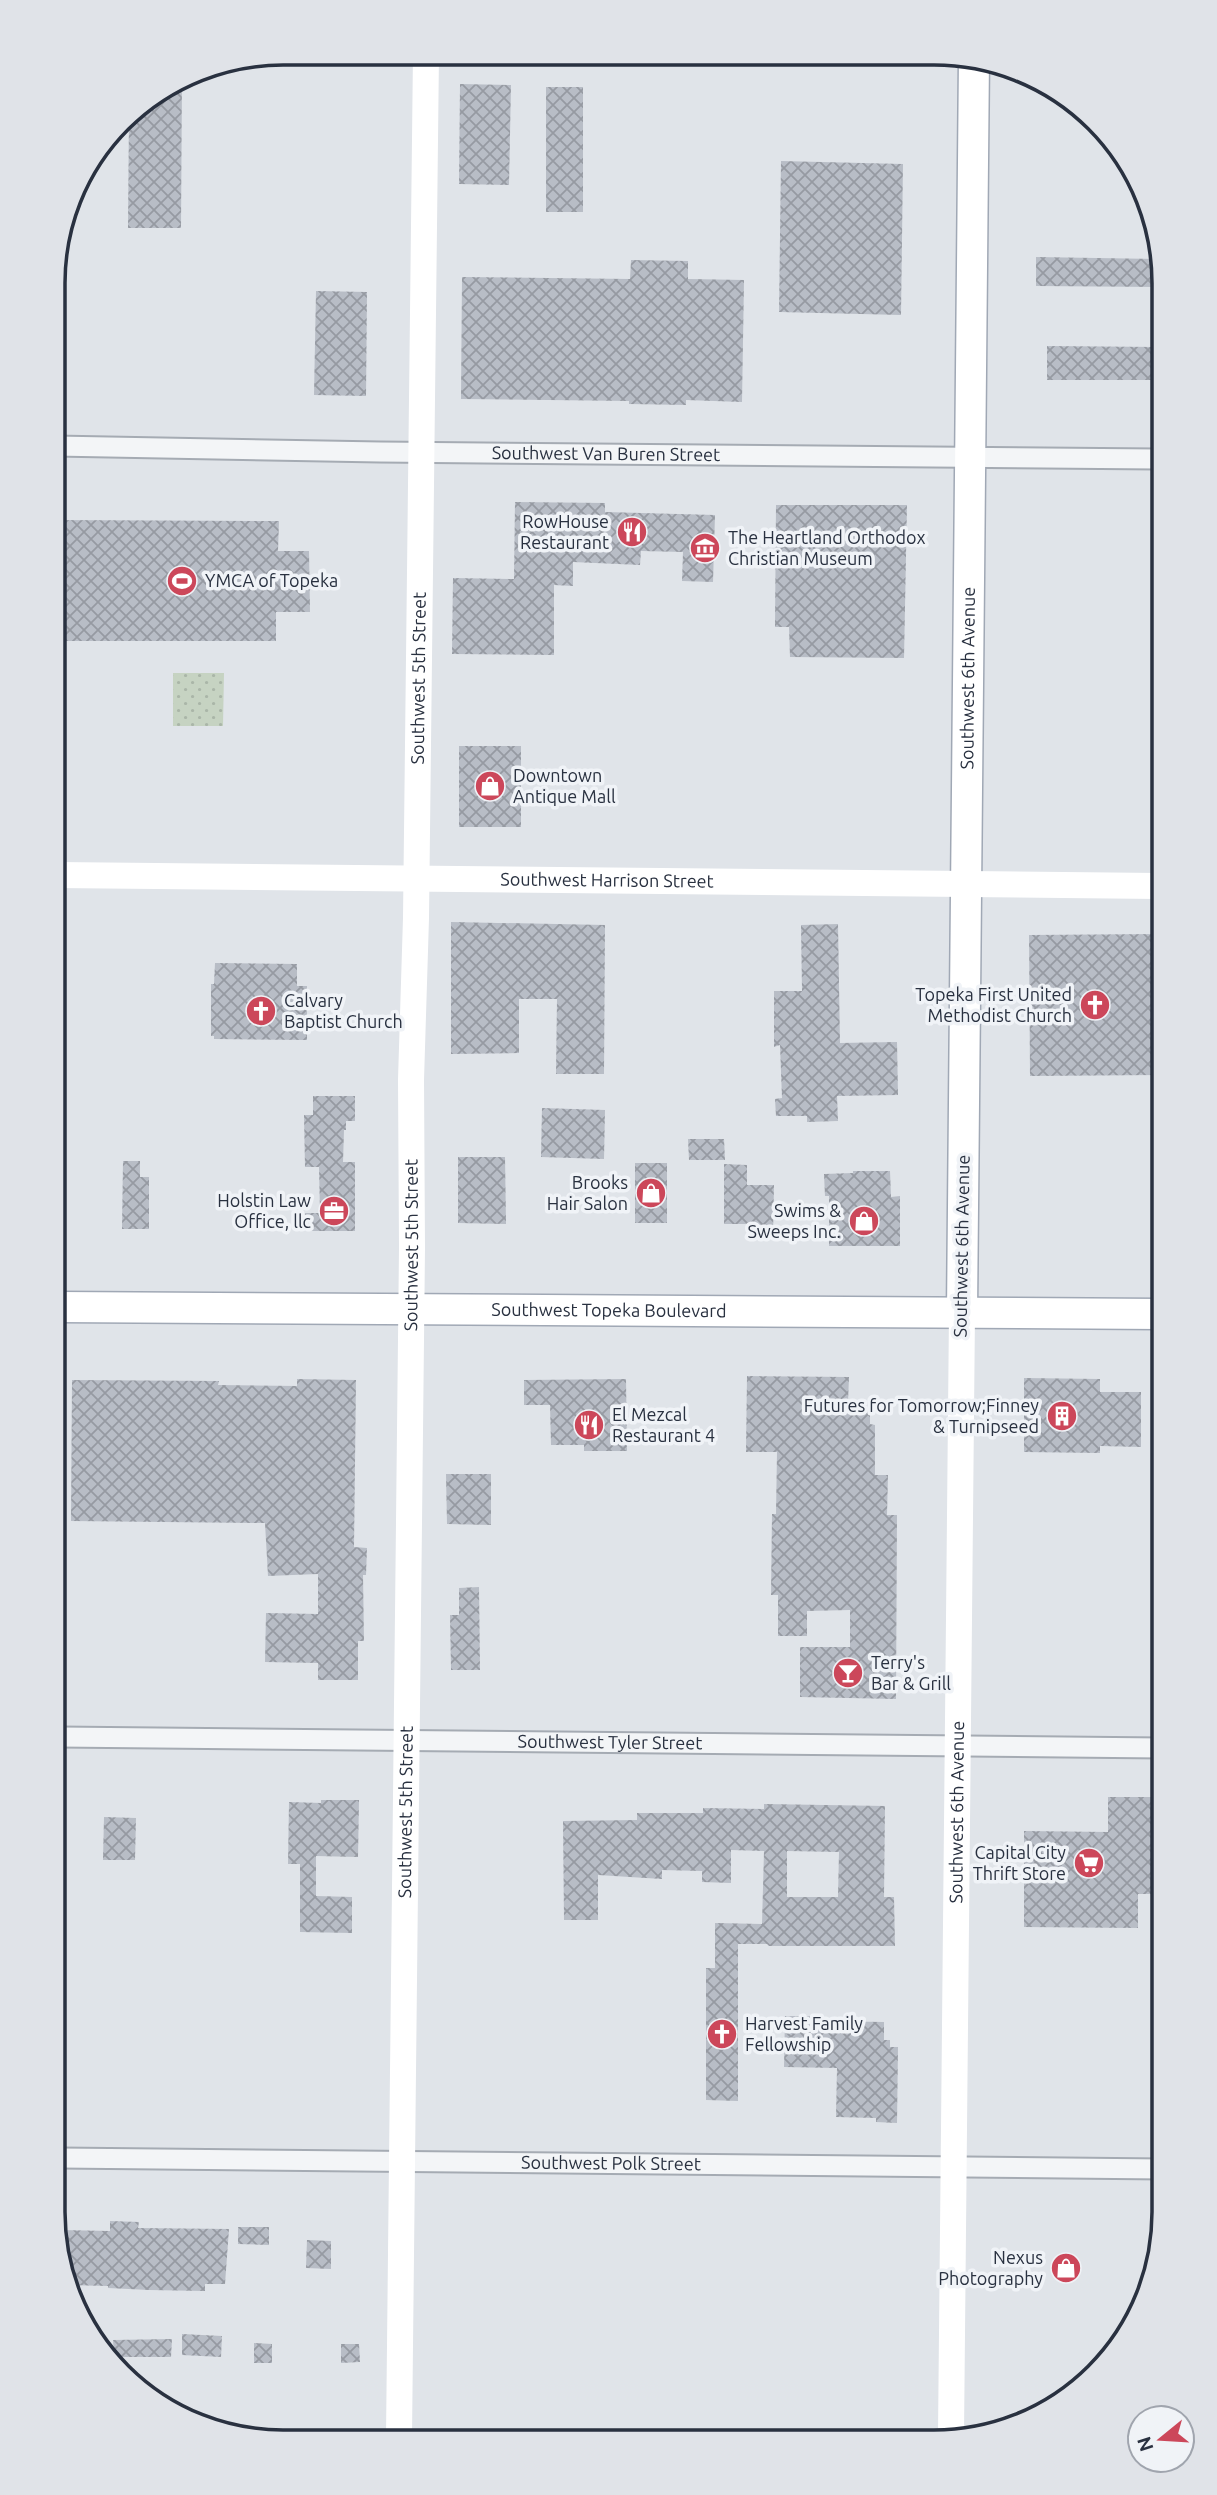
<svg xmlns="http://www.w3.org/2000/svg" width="1217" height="2495" font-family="Ubuntu,sans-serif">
<defs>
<pattern id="park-dots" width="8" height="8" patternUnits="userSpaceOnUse" patternTransform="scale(1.75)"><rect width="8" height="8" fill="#c6d3c2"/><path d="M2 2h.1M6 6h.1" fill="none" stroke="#aab6a8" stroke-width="1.8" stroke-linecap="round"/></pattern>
<pattern id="building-cross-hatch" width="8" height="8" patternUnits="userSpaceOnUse" patternTransform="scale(1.75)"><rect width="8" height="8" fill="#b8bdc6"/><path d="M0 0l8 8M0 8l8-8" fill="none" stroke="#969aa2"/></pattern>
</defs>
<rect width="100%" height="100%" fill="#e0e4e9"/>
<!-- park -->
<path fill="url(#park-dots)" d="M173 673H224L223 726H173Z"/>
<!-- building -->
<g fill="url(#building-cross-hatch)" fill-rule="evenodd">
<path d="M182 78 181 228H128L129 112Z"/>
<path d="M460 84 511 85 509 185 459 184Z"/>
<rect x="546" y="87" width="37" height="125"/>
<path d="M781 161 903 164 901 315 779 312Z"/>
<path d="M1036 257 1157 259V287L1036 286Z"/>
<path d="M631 260 688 261V279L744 280 742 402 686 400V405L629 404V401L461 399 462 277 630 279Z"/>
<path d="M316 291 367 292 366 396 314 395Z"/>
<path d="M1047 346 1157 347V380H1047Z"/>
<path d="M515 502 605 503V512L715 515 713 582 682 581 683 552 641 551 640 565 573 562V586L554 585V655L452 654 453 578 514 579Z"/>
<path d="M776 505H907L904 658 790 657 789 627H775Z"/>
<path d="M55 520 279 521 278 551H309L310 612H276V641H56Z"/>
<rect x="459" y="746" width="62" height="81"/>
<path d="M451 922 605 925 604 1074H556L557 999H519V1053L451 1054Z"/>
<path d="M838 924 840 1043 897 1042 898 1095 837 1096 838 1121 807 1122V1116H776L775 1099 782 1098 780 1045 774 1047V991H802L801 925Z"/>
<path d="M1159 934 1160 1075 1030 1076 1029 935Z"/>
<path d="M215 963 297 964V986H307V1040L214 1039V1036H211V984H214Z"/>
<path d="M313 1096H355V1121H346V1130H344L343 1162H355V1231H305V1213H320L319 1167H305L304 1115H313Z"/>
<path d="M542 1108 605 1110 604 1159 541 1157Z"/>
<path d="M688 1139H724L725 1160H689Z"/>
<path d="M458 1157H505L506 1224 458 1223Z"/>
<path d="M123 1161H140V1177H149V1229H122Z"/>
<rect x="635" y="1163" width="32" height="60"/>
<path d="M724 1164 747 1165V1185H774L773 1234H750V1224H724Z"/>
<path d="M853 1171H890L891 1197 900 1196V1246H829V1196H825L824 1174 853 1173Z"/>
<path d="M747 1376 849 1377 848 1402H870V1424L875 1425V1475H888L887 1515H897L896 1699 800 1697V1647H850V1610L807 1611V1636H778V1595H771L772 1514H776L777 1452H746Z"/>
<path d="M1024 1378 1100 1379V1392H1141V1447L1100 1446V1453L1024 1452Z"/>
<path d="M297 1379 356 1380 354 1547 367 1548 366 1575H363L364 1641H358V1680H318V1663L265 1662 266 1613 318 1614V1574L268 1576 265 1523 71 1521 72 1380 219 1381 218 1385 297 1386Z"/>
<path d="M626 1379 627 1451H584V1445H551L550 1405H524V1380Z"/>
<path d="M446 1474H491V1525L447 1524Z"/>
<path d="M479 1587 480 1670H451L450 1615H459V1588Z"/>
<path d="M1108 1797H1154L1153 1894H1138V1928L1024 1927V1831L1108 1832Z"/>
<path d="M321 1800H359L358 1857 316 1856V1896L352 1897V1933L300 1932V1864H288L289 1802 321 1803Z"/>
<path d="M764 1804 885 1806 884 1897H894L895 1946H769L767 1944H738V2101L706 2100V1968H715V1923L762 1924 764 1851 731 1850V1883L702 1882V1871L662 1870V1879L598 1875V1920H564L563 1821 637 1820V1813H703V1808L764 1809ZM787 1851 839 1852 838 1897H787Z"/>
<path d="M104 1817 136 1818 135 1860H103Z"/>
<path d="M785 2016H820V2021L884 2022V2040H890V2047H898L897 2123 876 2122V2118L836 2117 837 2068 784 2067Z"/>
<path d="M110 2221 139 2222 138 2228 229 2229 225 2284H205V2291L149 2290 108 2288V2286L66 2285 60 2273V2230L110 2231Z"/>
<path d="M238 2227H269V2245L238 2244Z"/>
<path d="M307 2240 331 2241V2269L306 2268Z"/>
<path d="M182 2334 222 2336 221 2357 182 2355Z"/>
<path d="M172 2339 171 2357H114L113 2340Z"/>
<path d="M254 2343 272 2344V2363H254Z"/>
<path d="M341 2344H359L360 2362 341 2363Z"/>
</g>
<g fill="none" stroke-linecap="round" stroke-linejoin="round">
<!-- street casing -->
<g stroke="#a5abb3" stroke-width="23">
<g id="street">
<path id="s1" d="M55 446 380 452 1157 459"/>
<path id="s2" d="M59 1737 1162 1748"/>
<path id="s3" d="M60 2158 1164 2169"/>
</g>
</g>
<!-- primary casing -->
<g stroke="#a0a8b5" stroke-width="33">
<g id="primary">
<path id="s7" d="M58 1307 1161 1314"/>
<path id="s8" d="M962 1312 974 57"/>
</g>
</g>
<!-- street -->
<use href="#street" stroke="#f3f5f7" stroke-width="19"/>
<!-- secondary -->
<g stroke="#fff" stroke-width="26">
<path id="s4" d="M56 875 1159 886"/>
<path id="s5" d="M951 2435 962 1312"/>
<path id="s6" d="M399 2437 412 1248 411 1080 416 918 426 53"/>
</g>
<!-- primary -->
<use href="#primary" stroke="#fff" stroke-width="30"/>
</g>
<!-- icons -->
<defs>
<g id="restaurant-disc" transform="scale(1.575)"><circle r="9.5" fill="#cc475a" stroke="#f0f3f7"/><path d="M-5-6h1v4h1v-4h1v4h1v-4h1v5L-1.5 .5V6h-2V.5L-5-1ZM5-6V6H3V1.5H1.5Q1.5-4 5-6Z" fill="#fff"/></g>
<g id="museum-disc" transform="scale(1.575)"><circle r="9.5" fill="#cc475a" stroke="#f0f3f7"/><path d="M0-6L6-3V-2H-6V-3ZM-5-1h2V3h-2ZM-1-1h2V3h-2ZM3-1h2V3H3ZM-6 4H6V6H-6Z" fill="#fff"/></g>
<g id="stadium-disc" transform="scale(1.575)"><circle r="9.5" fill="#cc475a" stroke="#f0f3f7"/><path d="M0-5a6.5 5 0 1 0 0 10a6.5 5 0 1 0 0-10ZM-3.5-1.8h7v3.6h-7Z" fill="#fff"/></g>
<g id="shop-disc" transform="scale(1.575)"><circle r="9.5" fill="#cc475a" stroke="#f0f3f7"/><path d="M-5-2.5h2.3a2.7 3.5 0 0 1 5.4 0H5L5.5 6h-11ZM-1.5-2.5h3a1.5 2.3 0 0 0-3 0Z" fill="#fff"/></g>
<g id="church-disc" transform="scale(1.575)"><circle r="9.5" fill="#cc475a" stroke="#f0f3f7"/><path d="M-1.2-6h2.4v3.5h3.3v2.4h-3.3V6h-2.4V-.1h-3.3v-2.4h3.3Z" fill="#fff"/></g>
<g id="office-disc" transform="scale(1.575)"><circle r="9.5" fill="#cc475a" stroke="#f0f3f7"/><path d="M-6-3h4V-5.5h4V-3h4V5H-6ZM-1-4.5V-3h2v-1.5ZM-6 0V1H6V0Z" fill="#fff"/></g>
<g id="building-disc" transform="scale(1.575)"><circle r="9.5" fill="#cc475a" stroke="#f0f3f7"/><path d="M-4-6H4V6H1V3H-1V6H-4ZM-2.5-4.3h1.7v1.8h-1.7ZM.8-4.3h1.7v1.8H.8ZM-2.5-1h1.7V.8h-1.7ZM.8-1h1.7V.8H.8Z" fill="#fff"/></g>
<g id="bar-disc" transform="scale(1.575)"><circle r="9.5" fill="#cc475a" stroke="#f0f3f7"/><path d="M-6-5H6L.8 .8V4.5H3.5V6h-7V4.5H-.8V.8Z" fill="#fff"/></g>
<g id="supermarket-disc" transform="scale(1.575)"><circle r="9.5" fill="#cc475a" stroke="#f0f3f7"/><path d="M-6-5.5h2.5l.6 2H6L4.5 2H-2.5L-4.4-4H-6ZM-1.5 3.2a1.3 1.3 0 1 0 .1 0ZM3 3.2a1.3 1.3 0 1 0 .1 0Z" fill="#fff"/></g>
</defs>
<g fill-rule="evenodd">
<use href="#restaurant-disc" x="632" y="532"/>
<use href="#museum-disc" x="705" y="548"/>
<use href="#stadium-disc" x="182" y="581"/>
<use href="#shop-disc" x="490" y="786"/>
<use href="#church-disc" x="1095" y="1005"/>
<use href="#church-disc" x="261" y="1011"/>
<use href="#shop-disc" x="651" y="1193"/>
<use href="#office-disc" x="334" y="1211"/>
<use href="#shop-disc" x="864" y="1221"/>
<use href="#building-disc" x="1062" y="1416"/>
<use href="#restaurant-disc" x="589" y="1425"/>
<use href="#bar-disc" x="848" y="1673"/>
<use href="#supermarket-disc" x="1089" y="1863"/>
<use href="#church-disc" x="722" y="2034"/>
<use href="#shop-disc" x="1066" y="2268"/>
</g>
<g text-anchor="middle" stroke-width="7" stroke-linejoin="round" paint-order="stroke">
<!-- street labels -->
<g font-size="18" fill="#293140" stroke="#f0f3f7">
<text dy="6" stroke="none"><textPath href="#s1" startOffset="551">Southwest Van Buren Street</textPath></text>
<text dy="6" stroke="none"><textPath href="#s6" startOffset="1759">Southwest 5th Street</textPath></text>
<text dy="6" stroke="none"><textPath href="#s8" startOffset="634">Southwest 6th Avenue</textPath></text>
<text dy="6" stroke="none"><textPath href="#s4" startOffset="551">Southwest Harrison Street</textPath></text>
<text dy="6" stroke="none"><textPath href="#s6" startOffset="1192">Southwest 5th Street</textPath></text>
<text transform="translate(962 1246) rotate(-89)" y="6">Southwest 6th Avenue</text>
<text dy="6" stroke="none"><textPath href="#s7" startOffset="551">Southwest Topeka Boulevard</textPath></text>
<text dy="6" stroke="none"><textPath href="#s2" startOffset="551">Southwest Tyler Street</textPath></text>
<text dy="6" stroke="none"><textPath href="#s6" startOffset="625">Southwest 5th Street</textPath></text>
<text dy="6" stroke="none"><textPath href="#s5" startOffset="623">Southwest 6th Avenue</textPath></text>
<text dy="6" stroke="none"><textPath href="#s3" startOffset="551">Southwest Polk Street</textPath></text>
</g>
<!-- poi labels -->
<g font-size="18" fill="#293140" stroke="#f0f3f7" text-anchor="end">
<text x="609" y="528">RowHouse<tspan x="609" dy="21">Restaurant</tspan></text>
<text x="728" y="544" text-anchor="start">The Heartland Orthodox<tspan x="728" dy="21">Christian Museum</tspan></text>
<text x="205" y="587" text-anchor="start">YMCA of Topeka</text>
<text x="513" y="782" text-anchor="start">Downtown<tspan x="513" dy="21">Antique Mall</tspan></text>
<text x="1072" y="1001">Topeka First United<tspan x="1072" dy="21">Methodist Church</tspan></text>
<text x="284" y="1007" text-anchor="start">Calvary<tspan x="284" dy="21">Baptist Church</tspan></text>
<text x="628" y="1189">Brooks<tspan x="628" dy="21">Hair Salon</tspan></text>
<text x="311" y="1207">Holstin Law<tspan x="311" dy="21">Office, llc</tspan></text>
<text x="841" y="1217">Swims &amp;<tspan x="841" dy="21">Sweeps Inc.</tspan></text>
<text x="1039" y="1412">Futures for Tomorrow;Finney<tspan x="1039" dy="21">&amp; Turnipseed</tspan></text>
<text x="612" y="1421" text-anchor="start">El Mezcal<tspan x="612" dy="21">Restaurant 4</tspan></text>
<text x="871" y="1669" text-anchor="start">Terry's<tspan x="871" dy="21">Bar &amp; Grill</tspan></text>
<text x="1066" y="1859">Capital City<tspan x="1066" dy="21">Thrift Store</tspan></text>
<text x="745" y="2030" text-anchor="start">Harvest Family<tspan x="745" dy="21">Fellowship</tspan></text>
<text x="1043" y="2264">Nexus<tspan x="1043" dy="21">Photography</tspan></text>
</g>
</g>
<!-- crop -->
<path d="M0 0H1217V2495H0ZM283 65H934A218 218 0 0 1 1152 283V2212A218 218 0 0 1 934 2430H283A218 218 0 0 1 65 2212V283A218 218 0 0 1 283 65Z" fill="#e0e3e8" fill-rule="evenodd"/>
<path fill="none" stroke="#293140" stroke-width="3.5" d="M283 65H934A218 218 0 0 1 1152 283V2212A218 218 0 0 1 934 2430H283A218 218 0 0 1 65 2212V283A218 218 0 0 1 283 65Z"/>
<!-- north arrow -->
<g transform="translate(1161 2439) rotate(252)"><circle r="33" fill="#f0f3f7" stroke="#a0a5ae" stroke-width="2"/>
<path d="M0-5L12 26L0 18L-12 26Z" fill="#cc475a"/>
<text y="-10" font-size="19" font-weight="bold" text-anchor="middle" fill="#293140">N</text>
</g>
</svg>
